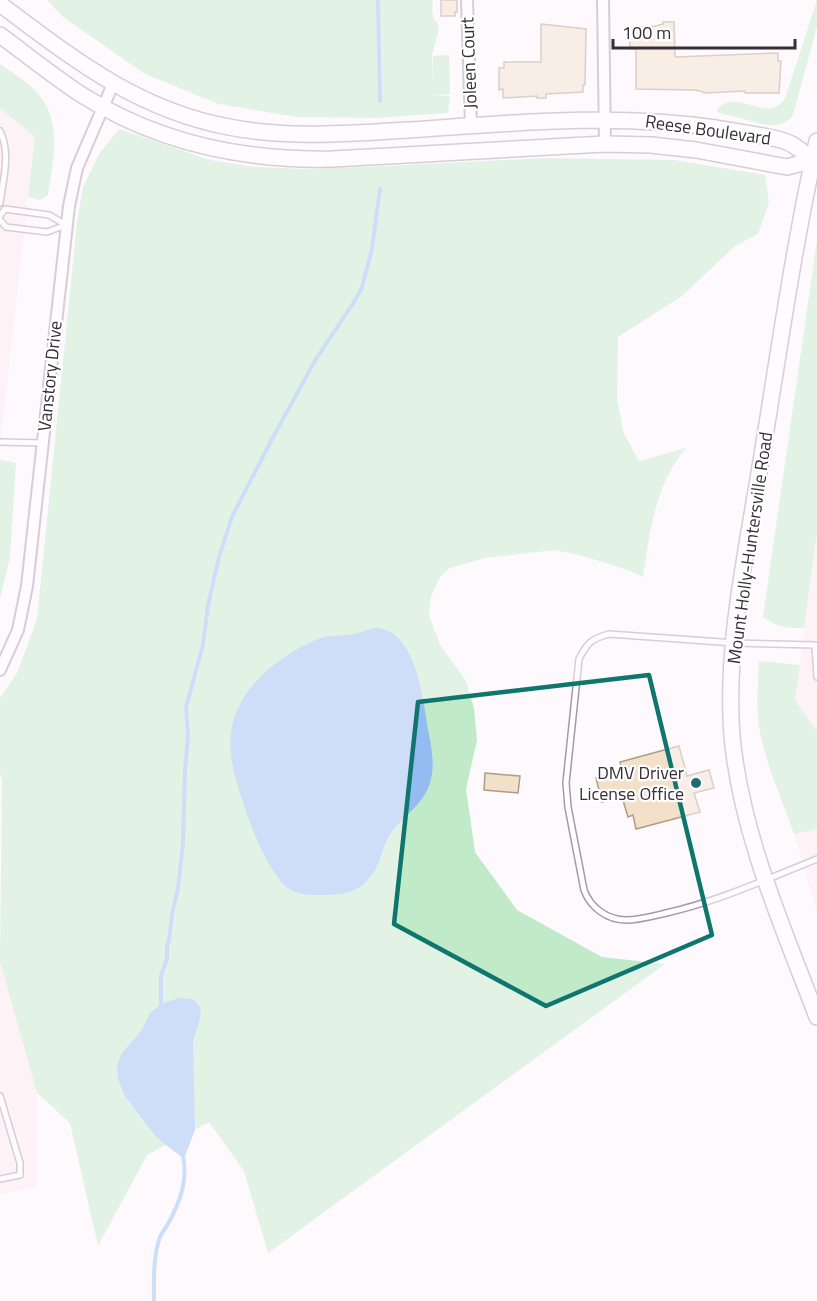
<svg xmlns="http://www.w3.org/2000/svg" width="817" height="1301" font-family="'Titillium Web',sans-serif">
<rect width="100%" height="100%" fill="#fdf9fd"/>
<!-- industrial -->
<g fill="#fceced">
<path d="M0 108 35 136 0 448Z"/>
<path d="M817 531V731L795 700Z"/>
<path d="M817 829V913L794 834Z"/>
<path d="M0 962 37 1093V1186L0 1195Z"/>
</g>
<!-- green -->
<g fill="#c0eac8">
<path d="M47 0H433L432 10 434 20 437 22 439 28 432 55 433 91V56L449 55 450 94 433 95 450 96 448 113 373 118 296 117 219 104 145 74 63 17Z"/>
<path d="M817 0V27L793 115C780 133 758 123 741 118 733 116 725 115 717 112V109C738 87 770 127 786 96Z"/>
<path d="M0 64C13 73 30 83 40 96 62 123 53 163 48 195L40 200 28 197 35 137 0 108Z"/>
<path d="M119 129 210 160 255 167 302 169 364 167 547 158 674 160 765 175 769 202 758 234 735 246 682 296 618 337 617 399 624 434 639 461 686 448C655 484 650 531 643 577L628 570 583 556 555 550 485 558 450 568 440 577 431 597 429 615 440 645 466 681 474 708 477 740 466 789 475 852 517 910 602 957 665 964 268 1253 244 1171 209 1122 147 1155 98 1246 70 1123 37 1093 0 962 2 780 0 774V698L17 673 37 619 77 222 83 187 99 154Z"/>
<path d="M817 240V531L804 628C785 628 780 628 763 617Z"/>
<path d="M0 460 16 463 10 557 0 599Z"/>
<path d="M759 661 800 665 795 700 817 731V829L794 834C782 799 765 763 759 727 756 705 758 683 759 661Z"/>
</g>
<!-- water -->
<g fill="#95bcf2">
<path d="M375 628C418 629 423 704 429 734 432 750 435 767 430 783 423 805 404 815 391 833 384 843 382 855 377 866 363 894 345 895 316 895 305 895 291 893 283 884 264 861 251 827 242 799 235 778 228 754 231 732 237 688 279 655 318 639 328 635 338 636 349 635 358 634 367 630 375 628Z"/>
<path d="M179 998 193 999 200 1007 201 1015 193 1042 195 1130 184 1159 156 1137 125 1096 118 1079 117 1066 122 1053 141 1031 150 1013 161 1004Z"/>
</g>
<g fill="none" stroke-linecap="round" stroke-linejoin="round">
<!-- stream -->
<g stroke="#95bcf2" stroke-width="4">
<path d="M378 0 380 101"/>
<path d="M161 1008V976L167 958V945L169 941 172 914 178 888 183 843 185 771 188 735 186 707 203 645 208 605 219 557 232 517 272 439 316 359 354 302 362 287 372 249 380 189"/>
<path d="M154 1301C154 1281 153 1259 159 1240 161 1233 165 1229 168 1224 180 1202 188 1181 183 1156"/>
</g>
</g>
<!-- building -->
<g fill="#f2e0c8" stroke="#ae9d87" stroke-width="1.5">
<path d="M441 0H457V12H455V16H441Z"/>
<path d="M663 22H674L675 57 778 53V61H781L779 93H745V91L704 93V92L695 90 636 89V49H630V28L655 26 663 24Z"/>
<path d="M541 24 586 29 585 85H583V92L546 94V98H537V96L503 98V89L499 90V68H504V62H541Z"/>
<path d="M679 746 687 776 709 770 714 788 694 793 700 812 636 829 633 815 628 817 622 797 602 802 596 778 622 770 620 762Z"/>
<path d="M485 773 520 776 518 793 484 790Z"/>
</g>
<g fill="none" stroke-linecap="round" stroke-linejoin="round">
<!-- lane casing -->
<g stroke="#aa96aa" stroke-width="8">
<g id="lane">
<path d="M0 131C11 153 3 180 0 203"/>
<path d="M0 216 5 209 49 215 66 225"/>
<path d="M0 220 6 227 47 232 66 225"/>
<path d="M0 442 43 443"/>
<path d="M817 677 815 645 735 643 609 634C591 639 587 643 579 659L566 783 568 807 584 890C590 907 607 920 626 920 639 920 653 916 666 913 719 901 767 879 817 859"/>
<path d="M0 1179 20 1175V1163L0 1096"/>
</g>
</g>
<!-- street casing -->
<g stroke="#aa96aa" stroke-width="14">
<g id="street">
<path d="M467 0 471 126"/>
<path d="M603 0 605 144"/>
<path d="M0 670 18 630 27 586 69 206 77 168 113 84"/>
</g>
</g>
<!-- secondary casing -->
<g stroke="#aa96aa" stroke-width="18">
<g id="secondary">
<path d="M0 4C72 58 137 110 229 127 289 139 349 133 409 130 512 123 614 113 716 128 731 131 781 137 791 144 799 148 806 155 813 160"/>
<path d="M0 35C27 55 54 77 82 95 158 143 244 161 333 159L605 144 651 145 696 150 787 167 813 160"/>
<path d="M817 141C793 249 778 358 760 467 746 554 725 648 732 736 741 834 783 927 817 1017"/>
</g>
</g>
<!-- lane -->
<use href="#lane" stroke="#fff" stroke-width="5"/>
<!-- street -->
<use href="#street" stroke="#fff" stroke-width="10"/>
<!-- secondary -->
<use href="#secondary" stroke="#fff" stroke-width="15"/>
</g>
<!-- marked area -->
<path d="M0 0H817V1301H0ZM649 675 712 935 546 1006 394 924 418 702Z" fill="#fdf9fd" fill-opacity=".55" fill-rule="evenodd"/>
<path fill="none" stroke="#0f766e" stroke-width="4.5" stroke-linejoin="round" d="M649 675 712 935 546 1006 394 924 418 702Z"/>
<!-- markers -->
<circle fill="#226a77" stroke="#fff" stroke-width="2" cx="696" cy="783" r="6"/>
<g text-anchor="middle" stroke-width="4.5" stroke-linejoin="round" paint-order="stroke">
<!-- street labels -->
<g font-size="18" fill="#372f37" stroke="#fff">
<text transform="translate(469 63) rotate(-92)" y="6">Joleen Court</text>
<text transform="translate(708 130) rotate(8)" y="6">Reese Boulevard</text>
<text transform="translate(50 376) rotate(-84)" y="6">Vanstory Drive</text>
<text transform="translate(750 548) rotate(-82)" y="6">Mount Holly-Huntersville Road</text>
</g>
<!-- poi labels -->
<g font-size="18" fill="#372f37" stroke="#fff" text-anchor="end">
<text x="684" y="779">DMV Driver<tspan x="684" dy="21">License Office</tspan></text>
</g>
</g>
<!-- scale -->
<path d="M613 39v9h182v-9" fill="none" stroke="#372f37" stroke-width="3"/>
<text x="622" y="39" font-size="18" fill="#372f37" stroke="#ffffff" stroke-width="4.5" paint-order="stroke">100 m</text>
</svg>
